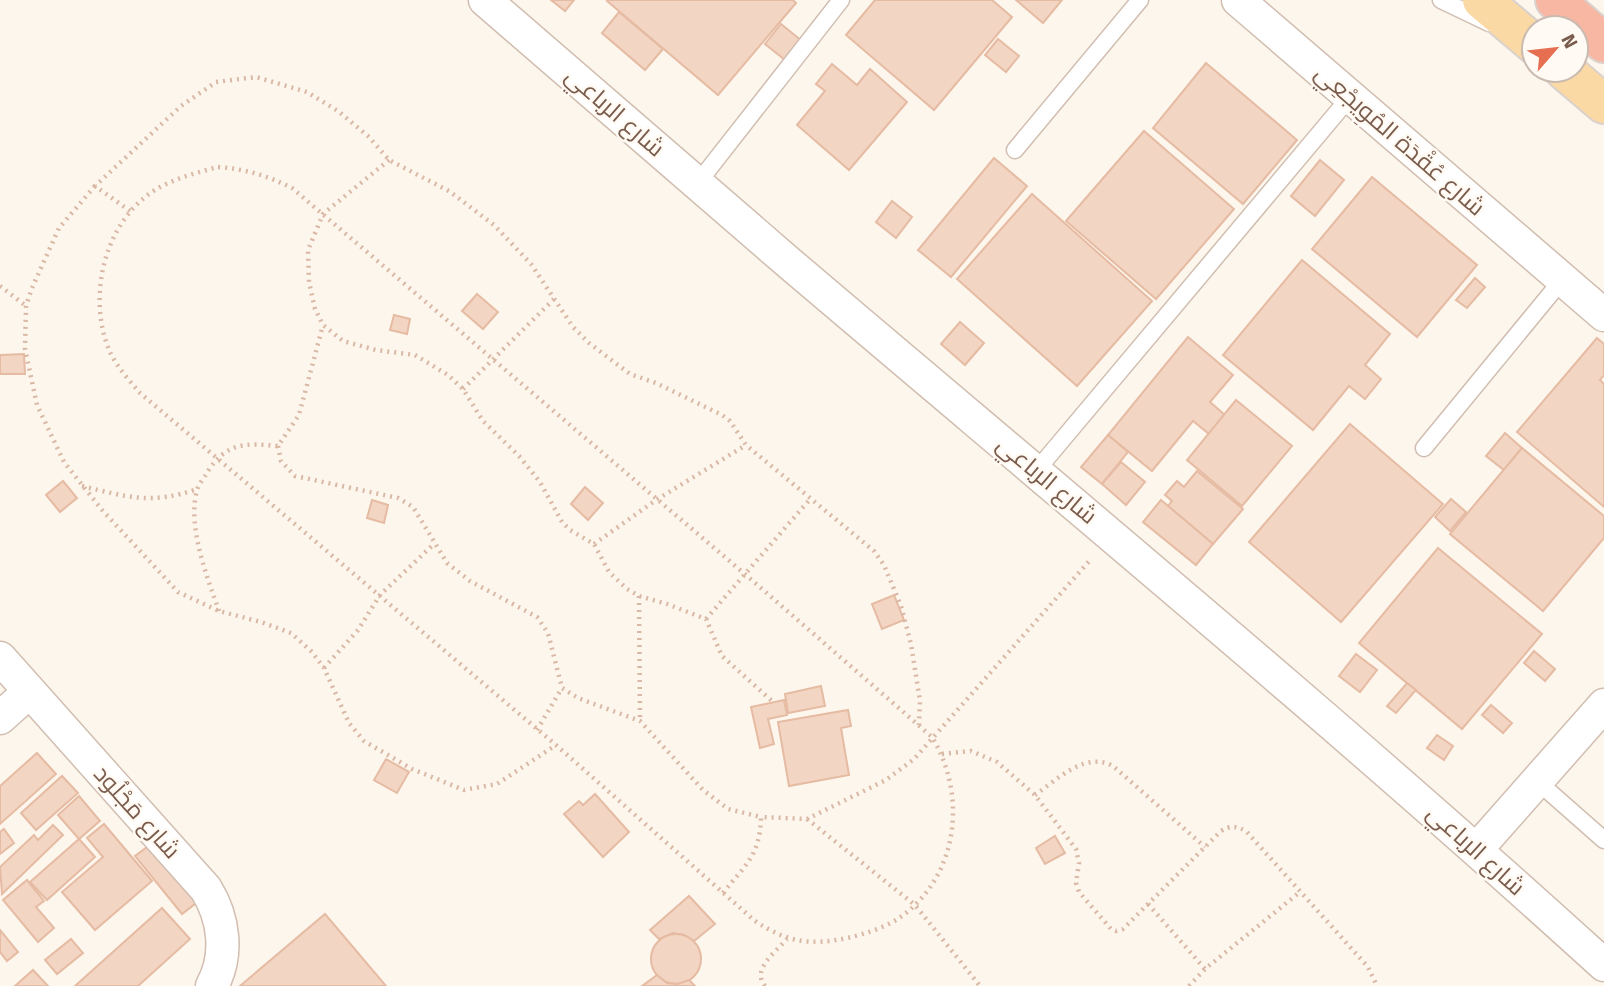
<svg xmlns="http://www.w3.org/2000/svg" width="1604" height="986" font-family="'Fira Sans',Cairo,sans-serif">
<rect width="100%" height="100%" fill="#fdf6ec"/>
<!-- building -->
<g fill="#f3d5c3" stroke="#e6bba3" stroke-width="2">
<path d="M551 0H574L565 11Z"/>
<path d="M609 0H793L796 3 718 95 607 1Z"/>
<path d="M875 0H992L1012 17 934 110 846 35Z"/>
<path d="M1016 0H1062L1043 23Z"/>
<path d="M619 12 663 49 645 70 602 33Z"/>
<path d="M781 24 802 41 785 60 765 44Z"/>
<path d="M998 39 1019 56 1006 72 985 55Z"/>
<path d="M1206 63 1297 140 1243 204 1153 128Z"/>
<path d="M832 64 857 85 870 69 907 102 849 170 797 125 825 91 816 84Z"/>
<path d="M1144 131 1234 209 1156 299 1066 221Z"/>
<path d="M994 158 1027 186 951 277 918 250Z"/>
<path d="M1320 160 1344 180 1315 216 1291 196Z"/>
<path d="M1372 177 1477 265 1417 337 1312 249Z"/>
<path d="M1032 194 1152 301 1077 386 957 279Z"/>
<path d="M892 201 912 217 896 238 876 222Z"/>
<path d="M1302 260 1390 334 1365 365 1381 379 1365 399 1349 386 1313 430 1223 355Z"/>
<path d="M1475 278 1485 287 1467 308 1456 300Z"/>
<path d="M477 294 498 312 483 329 462 311Z"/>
<path d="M394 315 410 319 407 334 390 330Z"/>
<path d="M960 322 984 343 965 365 941 344Z"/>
<path d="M1188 337 1233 375 1210 402 1225 415 1209 434 1193 421 1152 471 1108 435Z"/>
<path d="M1597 338 1604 344V375L1600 380 1604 384V507L1517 432Z"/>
<path d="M24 354 25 374H0V355Z"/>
<path d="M1236 400 1292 446 1242 506 1187 460Z"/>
<path d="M1350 424 1443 504 1341 622 1249 542Z"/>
<path d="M1505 433 1522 448 1504 470 1486 456Z"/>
<path d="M1108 435 1128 452 1102 484 1081 467Z"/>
<path d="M1522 448 1604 516V538L1543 611 1450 534Z"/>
<path d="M1121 462 1145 482 1126 505 1102 484Z"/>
<path d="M1197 471 1243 509 1213 544 1168 506 1172 501 1165 495 1177 481 1184 487Z"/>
<path d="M63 481 77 498 60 512 46 495Z"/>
<path d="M585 487 603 503 588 520 571 504Z"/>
<path d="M1451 499 1466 512 1450 531 1435 517Z"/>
<path d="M372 500 388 505 384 523 367 518Z"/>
<path d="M1161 500 1213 544 1196 565 1143 522Z"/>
<path d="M1438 548 1542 634 1462 729 1359 643Z"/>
<path d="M894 595 904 620 882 629 872 604Z"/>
<path d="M1534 651 1555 669 1545 681 1524 663Z"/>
<path d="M1356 654 1377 670 1360 692 1339 676Z"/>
<path d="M1407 683 1416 690 1396 713 1387 706Z"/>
<path d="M821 686 825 706 788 713 785 694Z"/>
<path d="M784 700 787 715 768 719 774 744 760 748 751 707Z"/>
<path d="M1491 705 1512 723 1503 733 1482 715Z"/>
<path d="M848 710 851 726 841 728 849 775 789 786 778 722Z"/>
<path d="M1437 735 1453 746 1444 760 1427 748Z"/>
<path d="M37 753 56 774 0 824V786Z"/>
<path d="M386 759 409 772 397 793 374 780Z"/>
<path d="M62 776 78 793 36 830 21 813Z"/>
<path d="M595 794 629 832 603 857 564 814 579 801 583 805Z"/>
<path d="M79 796 100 821 79 839 58 815Z"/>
<path d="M104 824 152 881 95 930 62 892 103 857 87 838Z"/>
<path d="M53 825 63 835 2 894 0 867 34 835 38 840Z"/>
<path d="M4 829 14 843 0 854V832Z"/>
<path d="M1055 836 1065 853 1045 864 1036 848Z"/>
<path d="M79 839 95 857 47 900 30 882Z"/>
<path d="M154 842 200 900 182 914 135 856Z"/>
<path d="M27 880 44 901 36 907 54 928 38 942 3 900Z"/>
<path d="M689 896 715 924 694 941 684 935 673 933 659 939 650 930Z"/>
<path d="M162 908 190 939 138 986H75Z"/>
<path d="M325 914 386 986H240Z"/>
<path d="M0 930 18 952 7 961 0 952Z"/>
<circle cx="676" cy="959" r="25"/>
<path d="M71 939 83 953 57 974 45 960Z"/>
<path d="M33 970 48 986H15Z"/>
<path d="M657 975 667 983 678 984 689 980 695 986H642Z"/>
</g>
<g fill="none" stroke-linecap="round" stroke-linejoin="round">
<!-- lane casing -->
<g stroke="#d1beb0" stroke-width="19">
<g id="lane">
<path d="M1441 0 1489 23"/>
<path d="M1015 150 1140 0"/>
<path d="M697 184 841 0"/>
<path d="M1424 448 1562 280"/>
<path d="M1036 471 1350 97"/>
<path d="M1537 781 1604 840"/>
</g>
</g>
<!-- street casing -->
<g stroke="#d1beb0" stroke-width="35">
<g id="street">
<path d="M485 0C586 87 687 175 788 262 1062 495 1338 723 1604 965"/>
<path d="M1238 0 1604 315"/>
<path d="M0 658 206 889C224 918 229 955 212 986"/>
<path d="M0 718 29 692"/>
<path d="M1477 849 1604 705"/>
</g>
</g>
<!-- primary casing -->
<g stroke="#dad1cd" stroke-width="42">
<g id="primary">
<path d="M1482 0 1534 44"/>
<path d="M1564 70 1604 104"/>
</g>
</g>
<!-- highway casing -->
<g stroke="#dad1cd" stroke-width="42">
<path id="highway" d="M1555 0 1604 43"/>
</g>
<!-- path -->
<g stroke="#d9b8a5" stroke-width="4.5" stroke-dasharray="2 5" stroke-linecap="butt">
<path d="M389 160 323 214 308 250 309 282 315 309 323 325 343 341 376 350 415 355 448 375 463 389 483 421 519 456 540 482 562 522 570 530 594 544 609 572 627 589 639 596 667 604 706 619 722 656 772 701"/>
<path d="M218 167C246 169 268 176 292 188L746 575 932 737C967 795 959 874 902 916 887 927 865 934 847 938 810 946 787 942 755 921L556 745 140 393C129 380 116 366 109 350 86 293 106 215 162 186 180 177 199 172 218 167Z"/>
<path d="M95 186 59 228 32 288 26 306 25 349 37 405 64 462 102 510 178 592 219 611 261 622 291 633 312 652 324 668 349 723 364 741 412 769 464 790 497 784 556 745"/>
<path d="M130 211 95 186 181 106 216 82 256 77 307 92 338 111 369 137 389 160 449 191 494 225 531 264 573 327 589 343 630 374 656 383 722 415 730 421 746 445 874 551 884 565 901 606 911 644 920 701 919 725"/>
<path d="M0 286 26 306"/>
<path d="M463 389 554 299"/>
<path d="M278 446 281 461 295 476 398 498 413 507 447 563 470 581 537 617 548 633 562 688 578 698 640 721 703 790 728 809 761 817"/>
<path d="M82 486C127 497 152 505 197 489"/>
<path d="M594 544 656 500 746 445"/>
<path d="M639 596 640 721"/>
<path d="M219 611C207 577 187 526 197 490 199 483 205 477 208 471 227 442 246 443 278 446L299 415 323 325"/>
<path d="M706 619 811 498"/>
<path d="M324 668 358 630 380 595 435 543"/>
<path d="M537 730 562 688"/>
<path d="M942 754 971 751 997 762 1035 795 1076 849 1079 863 1076 883 1079 892 1111 929 1116 931 1123 929 1221 831C1231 825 1236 826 1246 831L1368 967 1377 986"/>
<path d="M1035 795C1058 779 1085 751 1113 766L1205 847"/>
<path d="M807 819 915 905 980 986"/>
<path d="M723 893C745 865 760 856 761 817L807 819 886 780 914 759 1091 559"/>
<path d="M1148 904 1205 969"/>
<path d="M765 986C751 969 776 952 787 939"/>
<path d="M1189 986 1205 969 1300 892"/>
</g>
<!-- lane -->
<use href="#lane" stroke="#fff" stroke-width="16"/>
<!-- street -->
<use href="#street" stroke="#fff" stroke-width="32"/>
<!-- primary -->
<use href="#primary" stroke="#fbd9a5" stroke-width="38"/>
<!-- highway -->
<use href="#highway" stroke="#f7b7a3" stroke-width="38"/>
</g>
<g text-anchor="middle" stroke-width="5" stroke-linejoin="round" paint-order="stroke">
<!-- street labels -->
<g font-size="24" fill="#7a5c4d" stroke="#fffaf3">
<text transform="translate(615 112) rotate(41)" y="8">شارع الرباعي</text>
<text transform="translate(1400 140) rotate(41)" y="8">شارع عُقْدَة المُوِيجْعِي</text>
<text transform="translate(1047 480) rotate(40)" y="8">شارع الرباعي</text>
<text transform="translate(137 812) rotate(48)" y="8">شارع مَجْلُود</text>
<text transform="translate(1476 850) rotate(42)" y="8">شارع الرباعي</text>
</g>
</g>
<!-- north arrow -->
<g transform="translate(1555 49) rotate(62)"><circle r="33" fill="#fffaf3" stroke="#cabbb1" stroke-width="2"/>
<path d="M0-5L12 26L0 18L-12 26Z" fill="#e76f51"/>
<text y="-10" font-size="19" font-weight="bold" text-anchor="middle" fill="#7a5c4d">N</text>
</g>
</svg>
